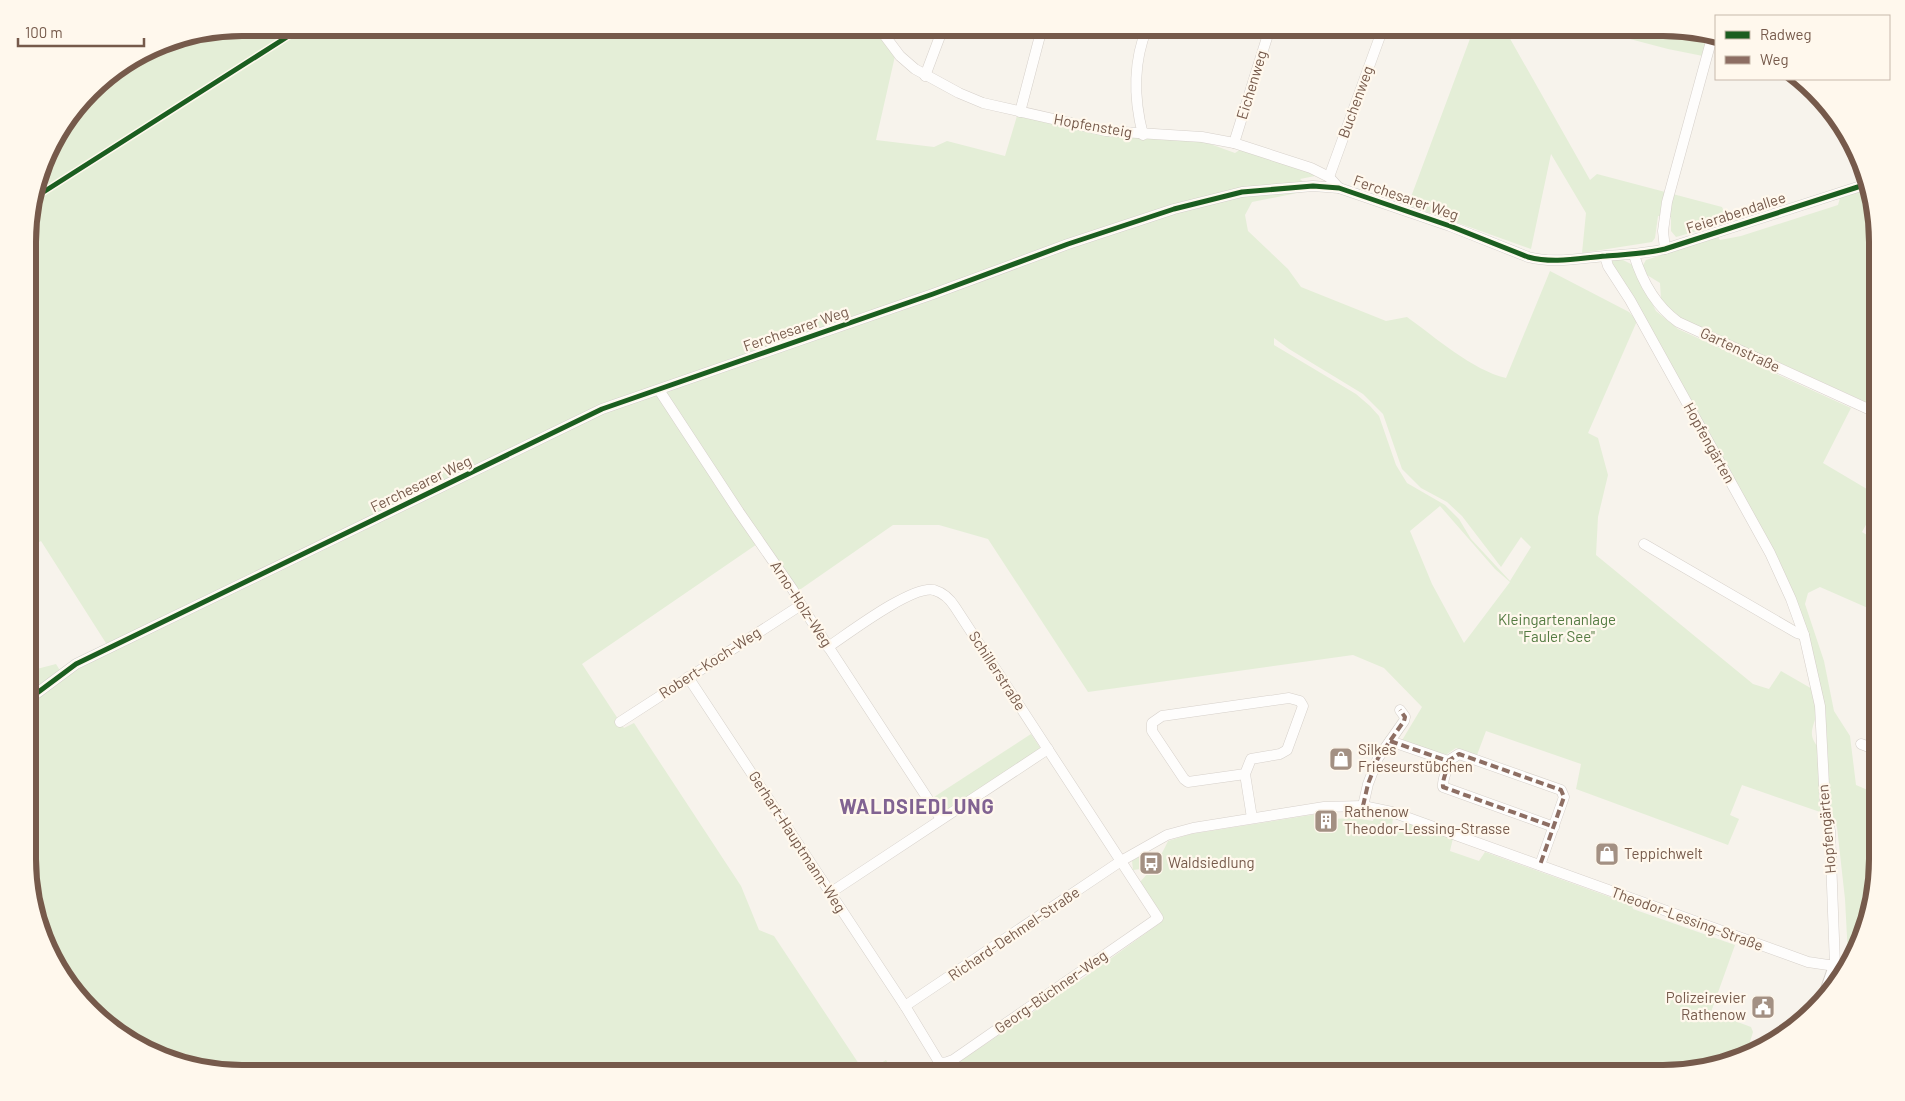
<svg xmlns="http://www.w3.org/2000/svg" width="1905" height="1101" font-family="Barlow,sans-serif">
<rect width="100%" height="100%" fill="#f7f3ec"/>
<!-- green -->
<g fill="#e4eed7" fill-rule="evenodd">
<path d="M242 28H874L895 56 876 140 934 147 947 141 1005 156 1017 116 1102 134 1202 141 1235 153 1241 149 1320 175 1300 179 1312 190 1252 202 1245 215 1248 231 1288 269 1301 287 1386 321 1407 317C1435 337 1472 370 1506 378L1550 271 1629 312 1637 321 1588 433 1598 438 1608 475 1598 517 1596 555 1753 684 1769 689 1781 671 1814 690C1816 697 1818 704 1817 711 1815 726 1806 733 1818 747L1820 807 1823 813 1742 785 1730 815 1739 819 1728 845 1576 789 1581 764 1486 731 1477 755 1456 748 1444 756 1401 742 1422 707 1384 668 1353 655 1088 692 988 539 939 525H893L798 591 763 540 582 664 624 728 634 723 741 886 759 930 774 936 865 1073 886 1060 894 1073H242L186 1066 134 1045 63 978 29 887V671L56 664 64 677 111 651 41 541 29 548V214L50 147 100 81 160 44ZM1274 338 1289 349 1363 394 1383 414 1402 469 1421 488 1447 502 1462 516 1501 567 1521 537 1531 547 1510 581 1471 539 1459 519 1445 505 1407 483 1396 465 1379 416 1370 406 1356 394 1274 345ZM1440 506 1495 569 1510 582 1464 643 1432 584 1410 531Z"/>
<path d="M1474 28H1504L1590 180 1597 174 1722 207 1729 222 1676 237 1671 231V217L1658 216 1655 238 1652 242 1582 253 1586 213 1551 154 1531 249 1408 205Z"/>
<path d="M1588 28H1663L1716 35 1703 56 1668 49Z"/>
<path d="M1866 190 1877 228V407L1676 316 1661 299 1660 283 1647 275 1643 265 1646 260 1718 237 1720 240 1741 236 1838 205 1840 198Z"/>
<path d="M1610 260H1623L1633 265 1656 311 1678 329 1851 408 1823 463 1877 495V505L1862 532 1877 541V612L1820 587 1808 593 1805 604 1824 661 1834 711 1850 736 1856 785 1877 794V873L1852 955 1848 956 1845 899 1837 827 1828 808 1824 708 1793 599Z"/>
<path d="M1031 734 1041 749 944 812 934 797Z"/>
<path d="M1330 812 1331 819 1355 818 1373 821 1374 814 1393 818 1392 825 1403 829 1405 822 1453 838 1450 851 1479 861 1485 852 1632 905 1633 909 1735 945 1711 1012 1751 1027 1753 1032 1747 1052 1677 1073H926L936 1066H953L1085 977 1160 923 1140 882C1152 869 1161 857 1168 841L1191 834Z"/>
<path d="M1150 850 1149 857 1141 869 1133 870 1132 861Z"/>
</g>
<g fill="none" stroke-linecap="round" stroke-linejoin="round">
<!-- minor casing -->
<g stroke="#d6d0ca" stroke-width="11">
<g id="minor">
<path d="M879 28 900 56 915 69 959 93 983 103 1106 131 1202 137 1234 143 1311 168 1329 177 1339 188"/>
<path d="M925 76 943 28"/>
<path d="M1020 112 1042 28"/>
<path d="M1143 135C1134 100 1133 62 1147 28"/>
<path d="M1234 143 1270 28"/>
<path d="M1329 177 1383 28"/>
<path d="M1665 249 1663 231 1667 202 1713 34"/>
<path d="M1634 255C1642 281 1656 306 1678 322L1877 413"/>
<path d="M659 390 739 512 793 590 801 605 941 819"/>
<path d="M1644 544 1797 633 1804 635"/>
<path d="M688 677 905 1006 939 1062 945 1063 953 1060 1158 918 955 607C950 599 944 593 934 590 912 585 849 633 828 647"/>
<path d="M29 699 76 664 602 409 933 294 1068 244 1174 209 1242 192 1313 186 1339 188 1450 226 1528 257C1554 264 1580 258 1606 256 1626 254 1645 254 1665 249L1864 185"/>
<path d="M620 722 801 605"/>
<path d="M1390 741 1448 761 1459 754 1561 790 1564 797 1540 865"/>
<path d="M1861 744 1877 750"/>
<path d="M1448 761C1448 770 1442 779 1443 787L1554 827"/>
<path d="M1245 774 1188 782 1184 779 1152 731V723L1162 716 1289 698 1300 701 1303 706 1287 750 1280 754 1251 759 1245 774 1252 818"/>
<path d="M1363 806 1368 784 1378 758 1404 721 1405 717 1400 710"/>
<path d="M830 893 1048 749"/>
<path d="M905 1006 1121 861 1167 835 1193 828 1324 807 1363 806 1392 812 1808 962 1835 966 1830 831 1825 805 1820 706 1804 635 1791 599 1770 553 1630 300 1608 266 1605 256"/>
</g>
</g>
<!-- tertiary casing -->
<g stroke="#d6d0ca" stroke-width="14">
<g id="tertiary">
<path d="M1835 966 1849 964"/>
<path d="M1824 998 1835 966"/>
</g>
</g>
<!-- minor -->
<use href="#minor" stroke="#fefdfc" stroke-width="10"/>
<!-- tertiary -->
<use href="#tertiary" stroke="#fefdfc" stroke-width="12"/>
<!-- quiet -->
<g stroke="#8d6e63" stroke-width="4" stroke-dasharray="8 4" stroke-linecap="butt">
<path d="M1390 741 1448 761 1459 754 1561 790 1564 797 1540 865"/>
<path d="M1448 761C1448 770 1442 779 1443 787L1554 827"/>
<path d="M1363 806 1368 784 1378 758 1404 721 1405 717 1400 710"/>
</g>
<!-- cycleway casing -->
<g stroke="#fff8ed" stroke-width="8">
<g id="cycleway">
<path d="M34 198 301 28"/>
<path d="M29 699 76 664 602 409 933 294 1068 244 1174 209 1242 192 1313 186 1339 188 1450 226 1528 257C1554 264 1580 258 1606 256 1626 254 1645 254 1665 249L1864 185"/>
</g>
</g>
<!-- cycleway -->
<use href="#cycleway" stroke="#1b5e20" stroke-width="5"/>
</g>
<!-- icons -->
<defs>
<g id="shop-square" transform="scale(1.25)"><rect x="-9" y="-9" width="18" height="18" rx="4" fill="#a39083" stroke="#fff8ed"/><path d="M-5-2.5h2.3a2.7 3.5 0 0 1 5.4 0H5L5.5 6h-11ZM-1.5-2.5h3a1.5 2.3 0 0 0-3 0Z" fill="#fff"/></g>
<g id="building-square" transform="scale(1.25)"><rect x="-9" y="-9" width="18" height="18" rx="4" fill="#a39083" stroke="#fff8ed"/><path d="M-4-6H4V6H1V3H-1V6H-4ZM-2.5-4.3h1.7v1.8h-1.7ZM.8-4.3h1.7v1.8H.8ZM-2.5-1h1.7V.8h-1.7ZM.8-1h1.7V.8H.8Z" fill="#fff"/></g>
<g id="bus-square" transform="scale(1.25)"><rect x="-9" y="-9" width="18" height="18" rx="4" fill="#a39083" stroke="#fff8ed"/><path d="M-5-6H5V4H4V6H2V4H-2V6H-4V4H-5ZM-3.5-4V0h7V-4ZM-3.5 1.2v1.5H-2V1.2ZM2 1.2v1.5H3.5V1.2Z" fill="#fff"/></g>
<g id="civic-square" transform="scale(1.25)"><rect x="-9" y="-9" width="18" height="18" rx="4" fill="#a39083" stroke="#fff8ed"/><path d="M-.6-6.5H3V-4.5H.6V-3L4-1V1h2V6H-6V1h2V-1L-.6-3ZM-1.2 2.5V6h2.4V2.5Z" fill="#fff"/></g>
</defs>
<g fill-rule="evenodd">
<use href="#shop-square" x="1341" y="759"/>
<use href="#building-square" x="1326" y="821"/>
<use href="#shop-square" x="1607" y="854"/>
<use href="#bus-square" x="1151" y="863"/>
<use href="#civic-square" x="1763" y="1007"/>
</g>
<g text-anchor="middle" stroke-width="4.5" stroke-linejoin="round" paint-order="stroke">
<!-- street labels -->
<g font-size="15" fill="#765a4b" stroke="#fff8ed">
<text transform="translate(1252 85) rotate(-73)" y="5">Eichenweg</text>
<text transform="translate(1356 102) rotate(-70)" y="5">Buchenweg</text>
<text transform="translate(1093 126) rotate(10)" y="5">Hopfensteig</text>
<text transform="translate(1406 198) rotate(19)" y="5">Ferchesarer Weg</text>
<text transform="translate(1736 213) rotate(-18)" y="5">Feierabendallee</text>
<text transform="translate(796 329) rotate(-19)" y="5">Ferchesarer Weg</text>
<text transform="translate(1740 350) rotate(25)" y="5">Gartenstraße</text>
<text transform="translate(1709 443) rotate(61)" y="5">Hopfengärten</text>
<text transform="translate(421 484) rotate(-26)" y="5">Ferchesarer Weg</text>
<text transform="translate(801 604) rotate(57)" y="5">Arno-Holz-Weg</text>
<text transform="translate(710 663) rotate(-33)" y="5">Robert-Koch-Weg</text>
<text transform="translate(997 671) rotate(57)" y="5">Schillerstraße</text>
<text transform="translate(1827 829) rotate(-95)" y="5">Hopfengärten</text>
<text transform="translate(797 842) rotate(57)" y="5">Gerhart-Hauptmann-Weg</text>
<text transform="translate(1687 919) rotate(20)" y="5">Theodor-Lessing-Straße</text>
<text transform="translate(1014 934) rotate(-34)" y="5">Richard-Dehmel-Straße</text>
<text transform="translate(1051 992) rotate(-35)" y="5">Georg-Büchner-Weg</text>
</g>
<!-- park labels -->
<g font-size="15" fill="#547b42" stroke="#fff8ed">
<text x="1557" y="625">Kleingartenanlage<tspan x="1557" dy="17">"Fauler See"</tspan></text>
</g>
<!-- poi labels -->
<g font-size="15" fill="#765a4b" stroke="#fff8ed" text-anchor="start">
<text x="1358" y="755">Silkes<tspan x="1358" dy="17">Frieseurstübchen</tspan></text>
<text x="1344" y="817">Rathenow<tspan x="1344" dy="17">Theodor-Lessing-Strasse</tspan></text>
<text x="1624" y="859">Teppichwelt</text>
<text x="1168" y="868">Waldsiedlung</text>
<text x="1746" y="1003" text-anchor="end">Polizeirevier<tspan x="1746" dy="17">Rathenow</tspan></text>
</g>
<!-- district labels -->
<g font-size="20" font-weight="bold" letter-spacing="1" fill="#816392" stroke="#fff8ed">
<text x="917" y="814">WALDSIEDLUNG</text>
</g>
</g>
<!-- crop -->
<path d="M0 0H1905V1101H0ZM242 36H1663A206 206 0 0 1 1869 242V859A206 206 0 0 1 1663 1065H242A206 206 0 0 1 36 859V242A206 206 0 0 1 242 36Z" fill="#fff8ed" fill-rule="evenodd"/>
<path fill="none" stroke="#765a4b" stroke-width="6" d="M242 36H1663A206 206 0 0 1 1869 242V859A206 206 0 0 1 1663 1065H242A206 206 0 0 1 36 859V242A206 206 0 0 1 242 36Z"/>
<!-- legend -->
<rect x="1715" y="15" width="175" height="65" fill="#fff8ed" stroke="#c8b9ac"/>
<rect x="1725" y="31" width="25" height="8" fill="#1b5e20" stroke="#c8b9ac"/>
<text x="1760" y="40" font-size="15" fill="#765a4b">Radweg</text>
<rect x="1725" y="56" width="25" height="8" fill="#8d6e63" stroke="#c8b9ac"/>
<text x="1760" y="65" font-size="15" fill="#765a4b">Weg</text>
<!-- scale -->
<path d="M18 38v8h126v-8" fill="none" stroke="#765a4b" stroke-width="2.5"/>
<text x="25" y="38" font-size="15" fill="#765a4b" stroke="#fff8ed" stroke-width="4" paint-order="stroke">100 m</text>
</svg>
